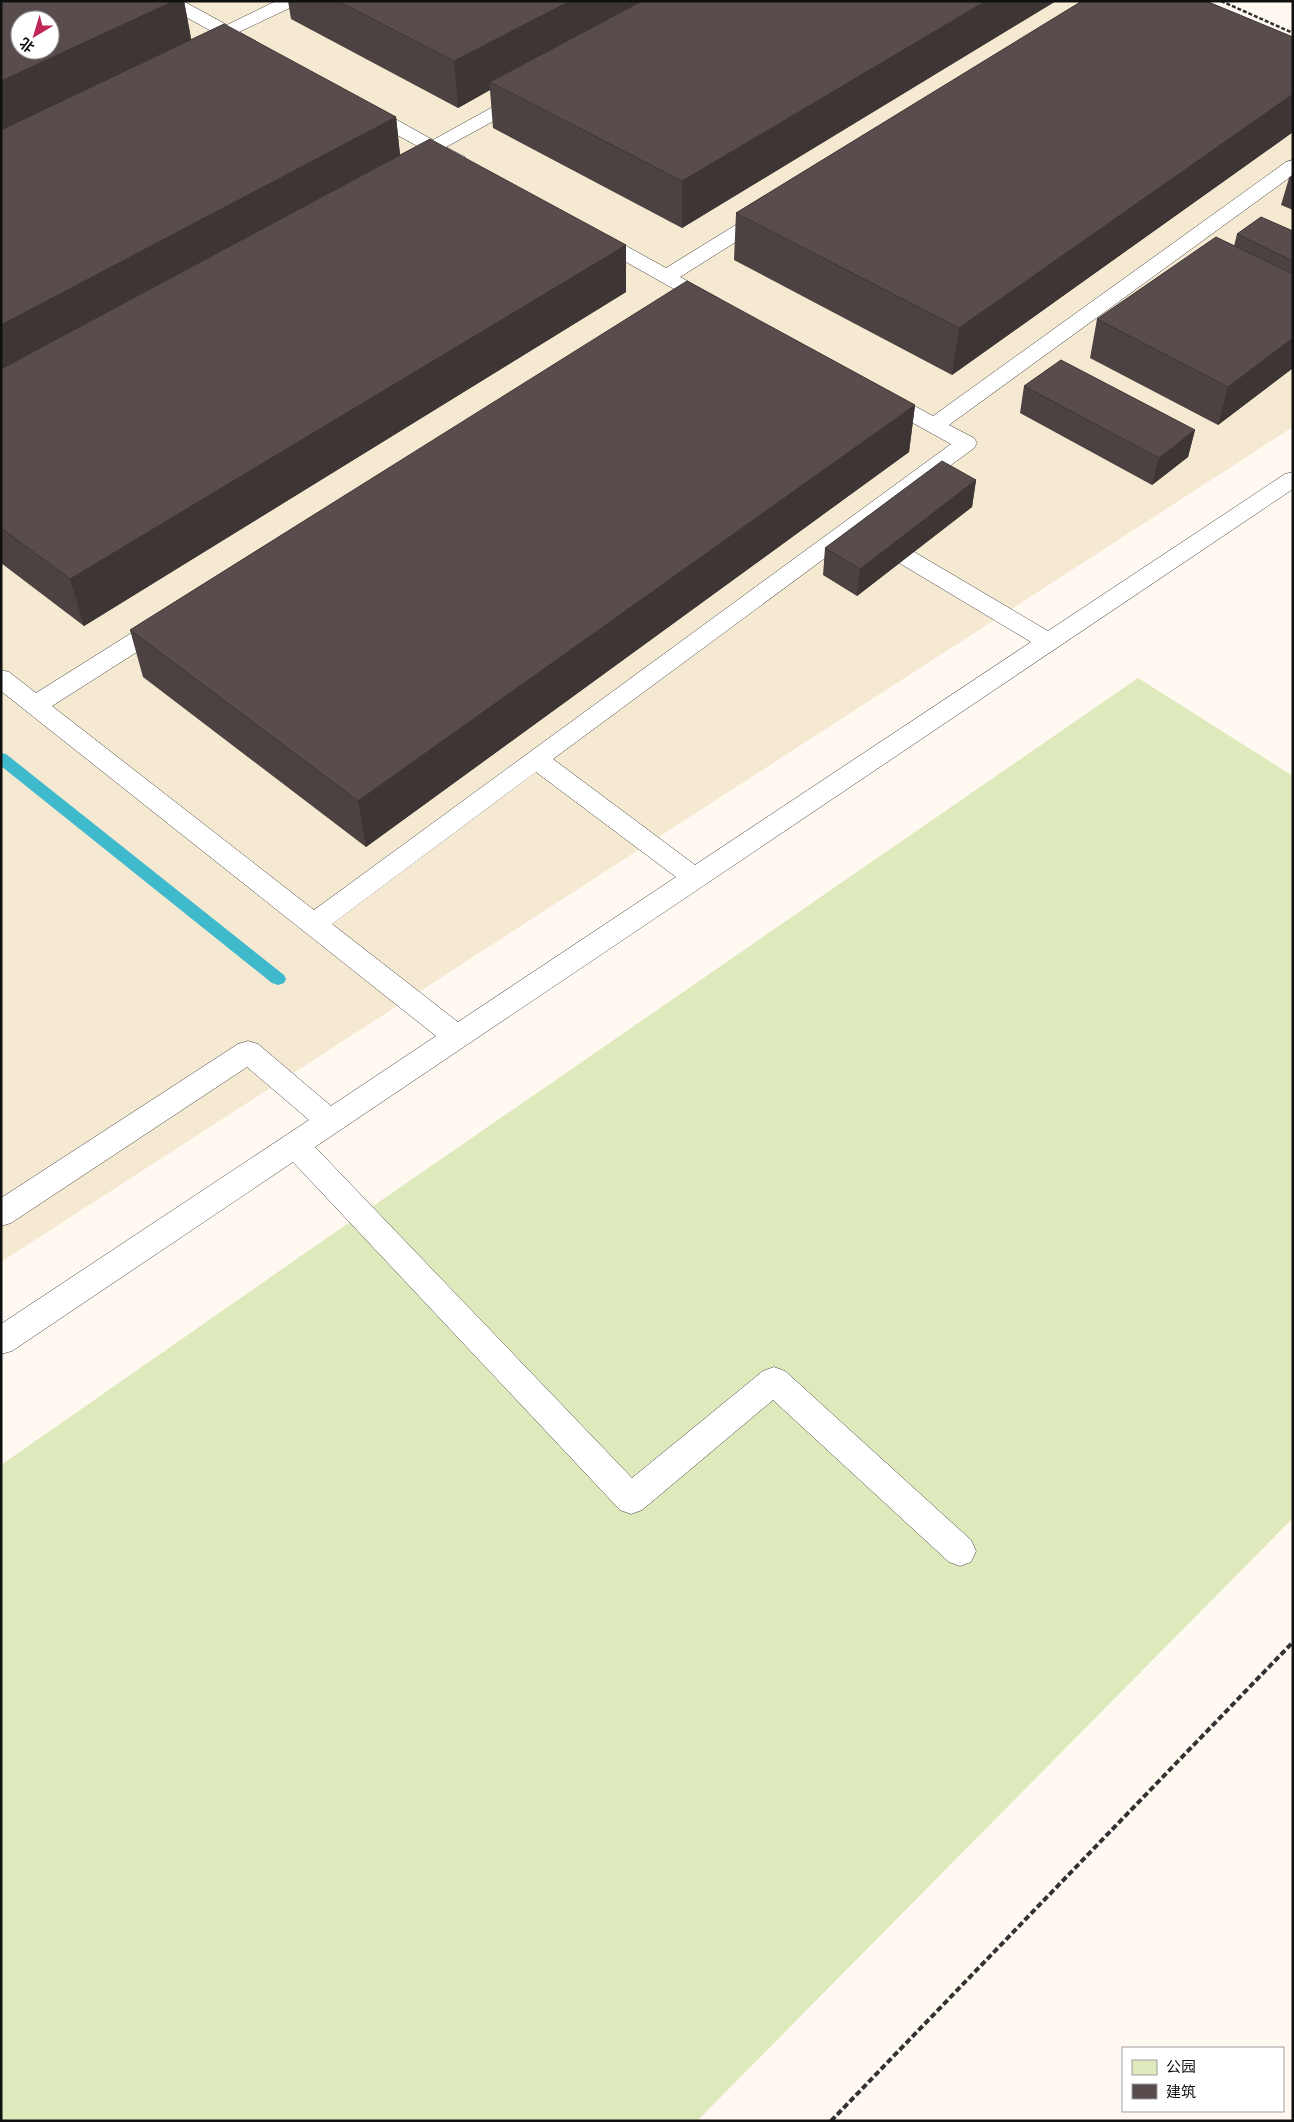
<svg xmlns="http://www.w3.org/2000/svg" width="1294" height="2122" viewBox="0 0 1294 2122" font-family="'Playfair Display','Noto Sans SC',serif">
<rect width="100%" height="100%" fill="#fff9f2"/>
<path fill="#f5e9d2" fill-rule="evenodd" d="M1 1H1189L1293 48V427L1 1262ZM20 20H50V50H20Z"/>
<path fill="#dfeabc" d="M1138 678 1293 776V1518L697 2121H1V1465L308 1251Z"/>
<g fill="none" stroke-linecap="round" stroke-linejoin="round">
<path fill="#3fb9cc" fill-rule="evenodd" d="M1 753 6 754 284 975 286 979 284 983 278 985 272 983 1 766Z"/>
<g stroke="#434343" stroke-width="1">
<path id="service" d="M162 1H183L227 25 276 1H298L296 5 239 32 256 41 259 45 256 49 250 50 244 49 164 5Z
M526 91 532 92 535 96 532 100 446 147 465 157 467 161 465 165 458 167 451 165 358 113 355 109 358 105 364 104 370 105 433 140 520 92Z
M1293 160V175L949 425 974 438 977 443 974 448 553 759 695 865 1031 642 866 543 863 538 866 533 874 531 882 533 1048 631 1285 474 1293 472V489L315 1147 632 1478 763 1371 774 1367 785 1371 971 1540 976 1551 971 1562 960 1566 949 1562 773 1400 642 1510 631 1514 620 1510 293 1162 12 1351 1 1354V1324L309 1120 247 1067 11 1223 1 1226V1198L238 1044 248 1041 258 1044 331 1106 436 1036 1 691V670L9 672 36 693 157 617 165 615 173 617 177 623 173 629 52 706 314 910 951 444 875 402 872 397 875 392 882 391 889 392 933 416 1286 162ZM536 772 676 877 458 1022 332 924Z
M767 208 774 210 777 214 774 218 680 277 720 299 723 303 720 307 713 309 706 307 587 240 584 236 587 232 594 230 601 232 666 268 760 210Z"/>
</g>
<path stroke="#323232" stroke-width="2.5" stroke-dasharray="4 2" stroke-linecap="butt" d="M1221 1 1293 33"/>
<path stroke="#323232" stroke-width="4" stroke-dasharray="6 3" stroke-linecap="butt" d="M831 2121 1293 1642"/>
<use href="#service" fill="#fff" fill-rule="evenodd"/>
</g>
<path fill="#4c4241" d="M1 1H184L191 40 396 117 400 155 626 245V292L84 626 1 563Z
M288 1H1056L682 228 493 128 490 90 458 108 291 19Z
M1293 37V132L952 375 734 260 736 213Z
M1293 175V210L1281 205 1289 178Z
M1293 231V368L1218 425 1090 358 1097 319 1234 246 1237 234Z
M1024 386 1195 430 1188 457 1152 485 1020 413Z
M915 405 909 452 366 847 143 677 130 630Z
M976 480 972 507 857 596 823 575 825 548Z"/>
<path fill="#3e3635" d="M174 1H184L192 43 1 134V81Z
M570 1H657L490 82V90L458 108 454 61Z
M986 1H1056L682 228V181Z
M1293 94V132L952 375 959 328Z
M396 117 401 164 1 380V325Z
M626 245V292L84 626 70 579Z
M1293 338V368L1218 425 1228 387Z
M915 405 909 452 366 847 358 801Z
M1195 430 1188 457 1152 485 1159 458Z
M976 480 972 507 857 596 860 569Z"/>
<path fill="#584d4c" stroke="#3e3635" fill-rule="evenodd" d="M1 1H174L1 81ZM20 20H50V50H20Z
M338 1H570L454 61Z
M642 1H986L682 181 490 82Z
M1082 1H1206L1293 37V94L959 328 736 213Z
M224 24 396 117 1 325V130Z
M430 139 626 245 70 579 1 528V369Z
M1293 175V180L1289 178Z
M1261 217 1293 231V261L1237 234Z
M1216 237 1293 274V338L1228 387 1097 319Z
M687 281 915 405 358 801 130 630Z
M1061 360 1195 430 1159 458 1024 386Z
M942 461 976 480 860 569 825 548Z"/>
<rect width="1294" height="2122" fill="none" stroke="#101010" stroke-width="5"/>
<rect x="1122" y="2047" width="162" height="65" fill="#ffffff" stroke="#9f9f9f"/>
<rect x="1132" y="2060" width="25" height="15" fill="#dfeabc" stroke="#9f9f9f"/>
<text x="1166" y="2072" font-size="15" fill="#101010">公园</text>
<rect x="1132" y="2084" width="25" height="15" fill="#584d4c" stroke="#9f9f9f"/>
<text x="1166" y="2097" font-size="15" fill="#101010">建筑</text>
<g transform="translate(35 35) rotate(218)"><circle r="24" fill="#ffffff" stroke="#9f9f9f"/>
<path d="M0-4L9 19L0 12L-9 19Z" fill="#bf2856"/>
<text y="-8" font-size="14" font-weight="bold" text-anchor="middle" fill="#101010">北</text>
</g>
</svg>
